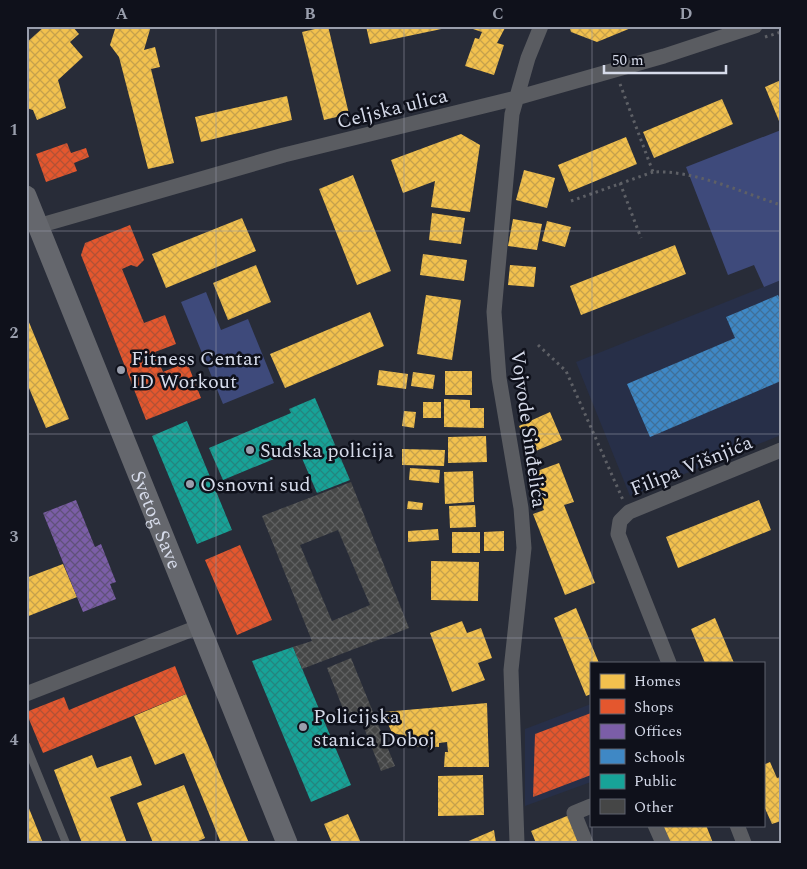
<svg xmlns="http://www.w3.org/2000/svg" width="807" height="869" viewBox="0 0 807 869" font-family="Spectral,serif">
<defs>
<pattern id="homes-cross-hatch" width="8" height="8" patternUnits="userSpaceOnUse" patternTransform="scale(1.25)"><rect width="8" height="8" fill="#f2c14e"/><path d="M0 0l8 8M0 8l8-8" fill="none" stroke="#c6a14c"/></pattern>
<pattern id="shops-cross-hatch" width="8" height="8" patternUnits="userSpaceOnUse" patternTransform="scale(1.25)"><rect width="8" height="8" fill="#e4572e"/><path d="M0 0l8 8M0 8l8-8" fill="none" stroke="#b35135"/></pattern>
<pattern id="offices-cross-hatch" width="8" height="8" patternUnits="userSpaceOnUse" patternTransform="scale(1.25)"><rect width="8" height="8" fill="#7b5ea7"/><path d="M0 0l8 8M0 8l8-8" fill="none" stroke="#60517b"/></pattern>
<pattern id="schools-cross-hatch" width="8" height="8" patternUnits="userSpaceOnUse" patternTransform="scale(1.25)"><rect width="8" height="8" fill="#3f88c5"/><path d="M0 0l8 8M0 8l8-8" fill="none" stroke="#3f7099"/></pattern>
<pattern id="public-cross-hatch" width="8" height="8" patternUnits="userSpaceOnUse" patternTransform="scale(1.25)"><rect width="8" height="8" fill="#17a398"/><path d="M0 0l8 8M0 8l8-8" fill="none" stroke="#23867f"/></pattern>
<pattern id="building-cross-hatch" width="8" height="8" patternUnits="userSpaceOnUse" patternTransform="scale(1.25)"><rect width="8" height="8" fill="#454646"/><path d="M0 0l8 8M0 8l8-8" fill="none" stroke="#5f6061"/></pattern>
</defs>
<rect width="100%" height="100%" fill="#282c38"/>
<path fill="#272f48" d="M781 280V435L630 496 576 362Z
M591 704V782L525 806V729Z"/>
<path fill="#3e4a7b" d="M781 130V280L764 287 754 265 728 275 686 167Z
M206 292 221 330 248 319 274 383 223 404 181 302Z"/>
<path fill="url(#homes-cross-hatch)" d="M45 26H72L79 34 70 42 83 57 58 80 66 108 37 120 33 110 26 108V43Z
M116 26H151L144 50 155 47 160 67 151 69 174 163 148 169 119 57 110 45Z
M328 26 349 114 324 120 302 32Z
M366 26H451V27L370 44Z
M473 26H506L497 43 504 45 494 75 465 66 475 38 479 39 482 32 473 29Z
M569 26H630L631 28 597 42 571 32Z
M781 80V120L779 121 765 87Z
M287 96 292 120 201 142 195 117Z
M722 99 733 124 654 158 643 132Z
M461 134 480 145 470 212 431 207 435 181 403 193 391 160Z
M626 137 637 164 569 192 558 165Z
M524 170 555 178 547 208 516 200Z
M353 175 391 271 357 285 319 189Z
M432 213 465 218 461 244 429 240Z
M242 218 256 251 166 288 152 254Z
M513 219 542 224 537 250 508 246Z
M547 221 571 227 565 247 542 241Z
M675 245 686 274 581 315 570 286Z
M423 254 467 260 464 281 420 275Z
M256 265 271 302 228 320 213 283Z
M510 265 536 267 534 287 508 285Z
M426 295 461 300 452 360 417 354Z
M370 312 384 346 285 388 270 354Z
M26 315 69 419 46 428 26 381Z
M379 370 408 374 406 389 377 385Z
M445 371H472V395H445Z
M413 372 435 375 433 389 411 386Z
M444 399 470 400V408H484V428L444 427Z
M423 402H441V418H423Z
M404 411 416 412 414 428 402 426Z
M550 412 562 440 531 453 519 426Z
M486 436 487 462 448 463V437Z
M402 449 445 450 444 466 402 465Z
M559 463 574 502 564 505 595 583 565 595 533 514 544 510 529 474Z
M410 468 440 470 439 483 409 480Z
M473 471 474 502 445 504 444 472Z
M759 500 771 530 678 568 666 537Z
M408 501 423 503 422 510 407 509Z
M475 505 476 527 450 528 449 506Z
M438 529 439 540 408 542V531Z
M504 531V551H484V532Z
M452 532H480V553H452Z
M431 561 479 562 478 601 431 600Z
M63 564 77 597 26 617V578Z
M576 608 599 663H591V694L586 696 554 618Z
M715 618 734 663H705L691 629Z
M462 621 467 633 481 628 492 658 478 663 485 680 452 692 430 633Z
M186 694 207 743 249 843H221L184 753 155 765 134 716Z
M487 703 489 767H444L445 752H448L447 742 439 743V747L407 746 402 735 392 733 383 712Z
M92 755 97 768 131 756 142 785 110 797 127 843H82L54 770Z
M770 762 777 778 781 777V821L772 824 763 804V765Z
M483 775 484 815 438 816V776Z
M184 785 205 838 194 843H153L137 803Z
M26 801 43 843H26Z
M574 813 586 843H536L531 831Z
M348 814 361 843H332L324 824Z
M655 825H706L713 843H663Z
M494 830 496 843H464Z"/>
<path fill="url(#shops-cross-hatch)" d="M67 143 71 153 86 148 89 157 74 163 77 171 46 182 36 154Z
M130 225 144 260 137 267 131 265 122 269 144 323 165 315 176 344 155 352 163 372 187 362 201 398 146 420 81 255 85 243Z
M240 545 272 620 237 635 205 560Z
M175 666 186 694 43 753 26 712 64 697 69 710Z
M591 713V775L533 797 535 734Z"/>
<path fill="url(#offices-cross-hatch)" d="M76 500 95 547 101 544 116 582 110 584 116 599 83 612 43 513Z"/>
<path fill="url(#schools-cross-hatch)" d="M778 295 781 302V381L650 437 627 384 735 338 726 317Z"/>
<path fill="url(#public-cross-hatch)" d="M315 398 350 480 317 493 298 449 223 480 209 448 291 413 289 409Z
M187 421 232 530 197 544 152 436Z
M293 647 351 785 311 802 252 661Z"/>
<path fill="url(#building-cross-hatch)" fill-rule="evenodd" d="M351 482 409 628 302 669 293 647 312 641 262 516ZM338 530 370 605 332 621 300 545Z
M351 658 395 766 381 771 361 720 349 724 327 668Z"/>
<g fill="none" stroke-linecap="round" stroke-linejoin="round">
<path stroke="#5e6066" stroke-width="3" stroke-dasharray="2.5 4" stroke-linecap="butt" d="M765 37 781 32
M620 84 653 172C695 170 740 192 781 205
M620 183 641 238
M571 201 653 172
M538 345 566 371 623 500"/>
<path stroke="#5a5c61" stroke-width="8" d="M26 745 66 843"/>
<path stroke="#5a5c61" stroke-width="15" d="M38 226 284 155 516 98 664 56 755 26
M669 663 618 534 620 521 629 512 781 450
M26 694 198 627
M655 825 663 843
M737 825 744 843
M517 843 511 670 524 548 521 508 499 378 494 312 512 114 528 58 541 26
M586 843 574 813 591 806"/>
<path stroke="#65676d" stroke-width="21" id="s1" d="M26 196 287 843"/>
</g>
<path fill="none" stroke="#999eac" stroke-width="1" stroke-opacity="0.55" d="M216 26V843M404 26V843M592 26V663M26 231H781M26 434H781M26 638H781M592 825V843"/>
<g fill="#999eac" stroke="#0f111b" stroke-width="2">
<circle cx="121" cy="370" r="5"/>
<circle cx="250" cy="450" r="5"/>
<circle cx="190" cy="484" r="5"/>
<circle cx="303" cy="727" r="5"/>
</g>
<g text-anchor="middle" stroke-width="5" stroke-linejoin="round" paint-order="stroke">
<g font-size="20" fill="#d6dbea" stroke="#0f111b">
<text transform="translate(392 108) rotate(-14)" y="7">Celjska ulica</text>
<text transform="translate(529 429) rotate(82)" y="7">Vojvode Sinđelića</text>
<text transform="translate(691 465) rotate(-22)" y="7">Filipa Višnjića</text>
<text dy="7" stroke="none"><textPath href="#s1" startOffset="349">Svetog Save</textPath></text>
</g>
<g font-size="20" fill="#d6dbea" stroke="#0f111b" text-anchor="start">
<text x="131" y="365">Fitness Centar<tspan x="131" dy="23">ID Workout</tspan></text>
<text x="260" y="457">Sudska policija</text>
<text x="200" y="491">Osnovni sud</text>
<text x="313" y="723">Policijska<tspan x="313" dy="23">stanica Doboj</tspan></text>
</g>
</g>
<rect width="807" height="869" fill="none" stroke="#0f111b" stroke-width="55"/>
<rect x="590" y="662" width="175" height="165" fill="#0f111b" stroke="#5f626e"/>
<rect x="600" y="674" width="25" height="15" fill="#f2c14e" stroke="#5f626e"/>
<text x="634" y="686" font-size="15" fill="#d6dbea">Homes</text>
<rect x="600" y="699" width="25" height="15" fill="#e4572e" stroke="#5f626e"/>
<text x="634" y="712" font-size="15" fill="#d6dbea">Shops</text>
<rect x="600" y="724" width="25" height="15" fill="#7b5ea7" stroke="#5f626e"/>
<text x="634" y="736" font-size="15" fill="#d6dbea">Offices</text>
<rect x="600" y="749" width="25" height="15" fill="#3f88c5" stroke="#5f626e"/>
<text x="634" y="762" font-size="15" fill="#d6dbea">Schools</text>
<rect x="600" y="774" width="25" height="15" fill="#17a398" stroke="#5f626e"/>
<text x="634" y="786" font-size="15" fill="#d6dbea">Public</text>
<rect x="600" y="799" width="25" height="15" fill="#454646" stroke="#5f626e"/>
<text x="634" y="812" font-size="15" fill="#d6dbea">Other</text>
<path d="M604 65v8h122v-8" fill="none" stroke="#d6dbea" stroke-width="2.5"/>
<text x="612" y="65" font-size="15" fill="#d6dbea" stroke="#0f111b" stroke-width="4" paint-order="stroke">50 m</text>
<rect x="28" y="28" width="752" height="814" fill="none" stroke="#999eac" stroke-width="2"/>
<g font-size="16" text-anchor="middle" font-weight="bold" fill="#999eac">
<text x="122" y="19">A</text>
<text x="310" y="19">B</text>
<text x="498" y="19">C</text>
<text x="686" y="19">D</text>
<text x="14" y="135">1</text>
<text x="14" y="338">2</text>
<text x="14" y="542">3</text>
<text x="14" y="745">4</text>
</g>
</svg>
